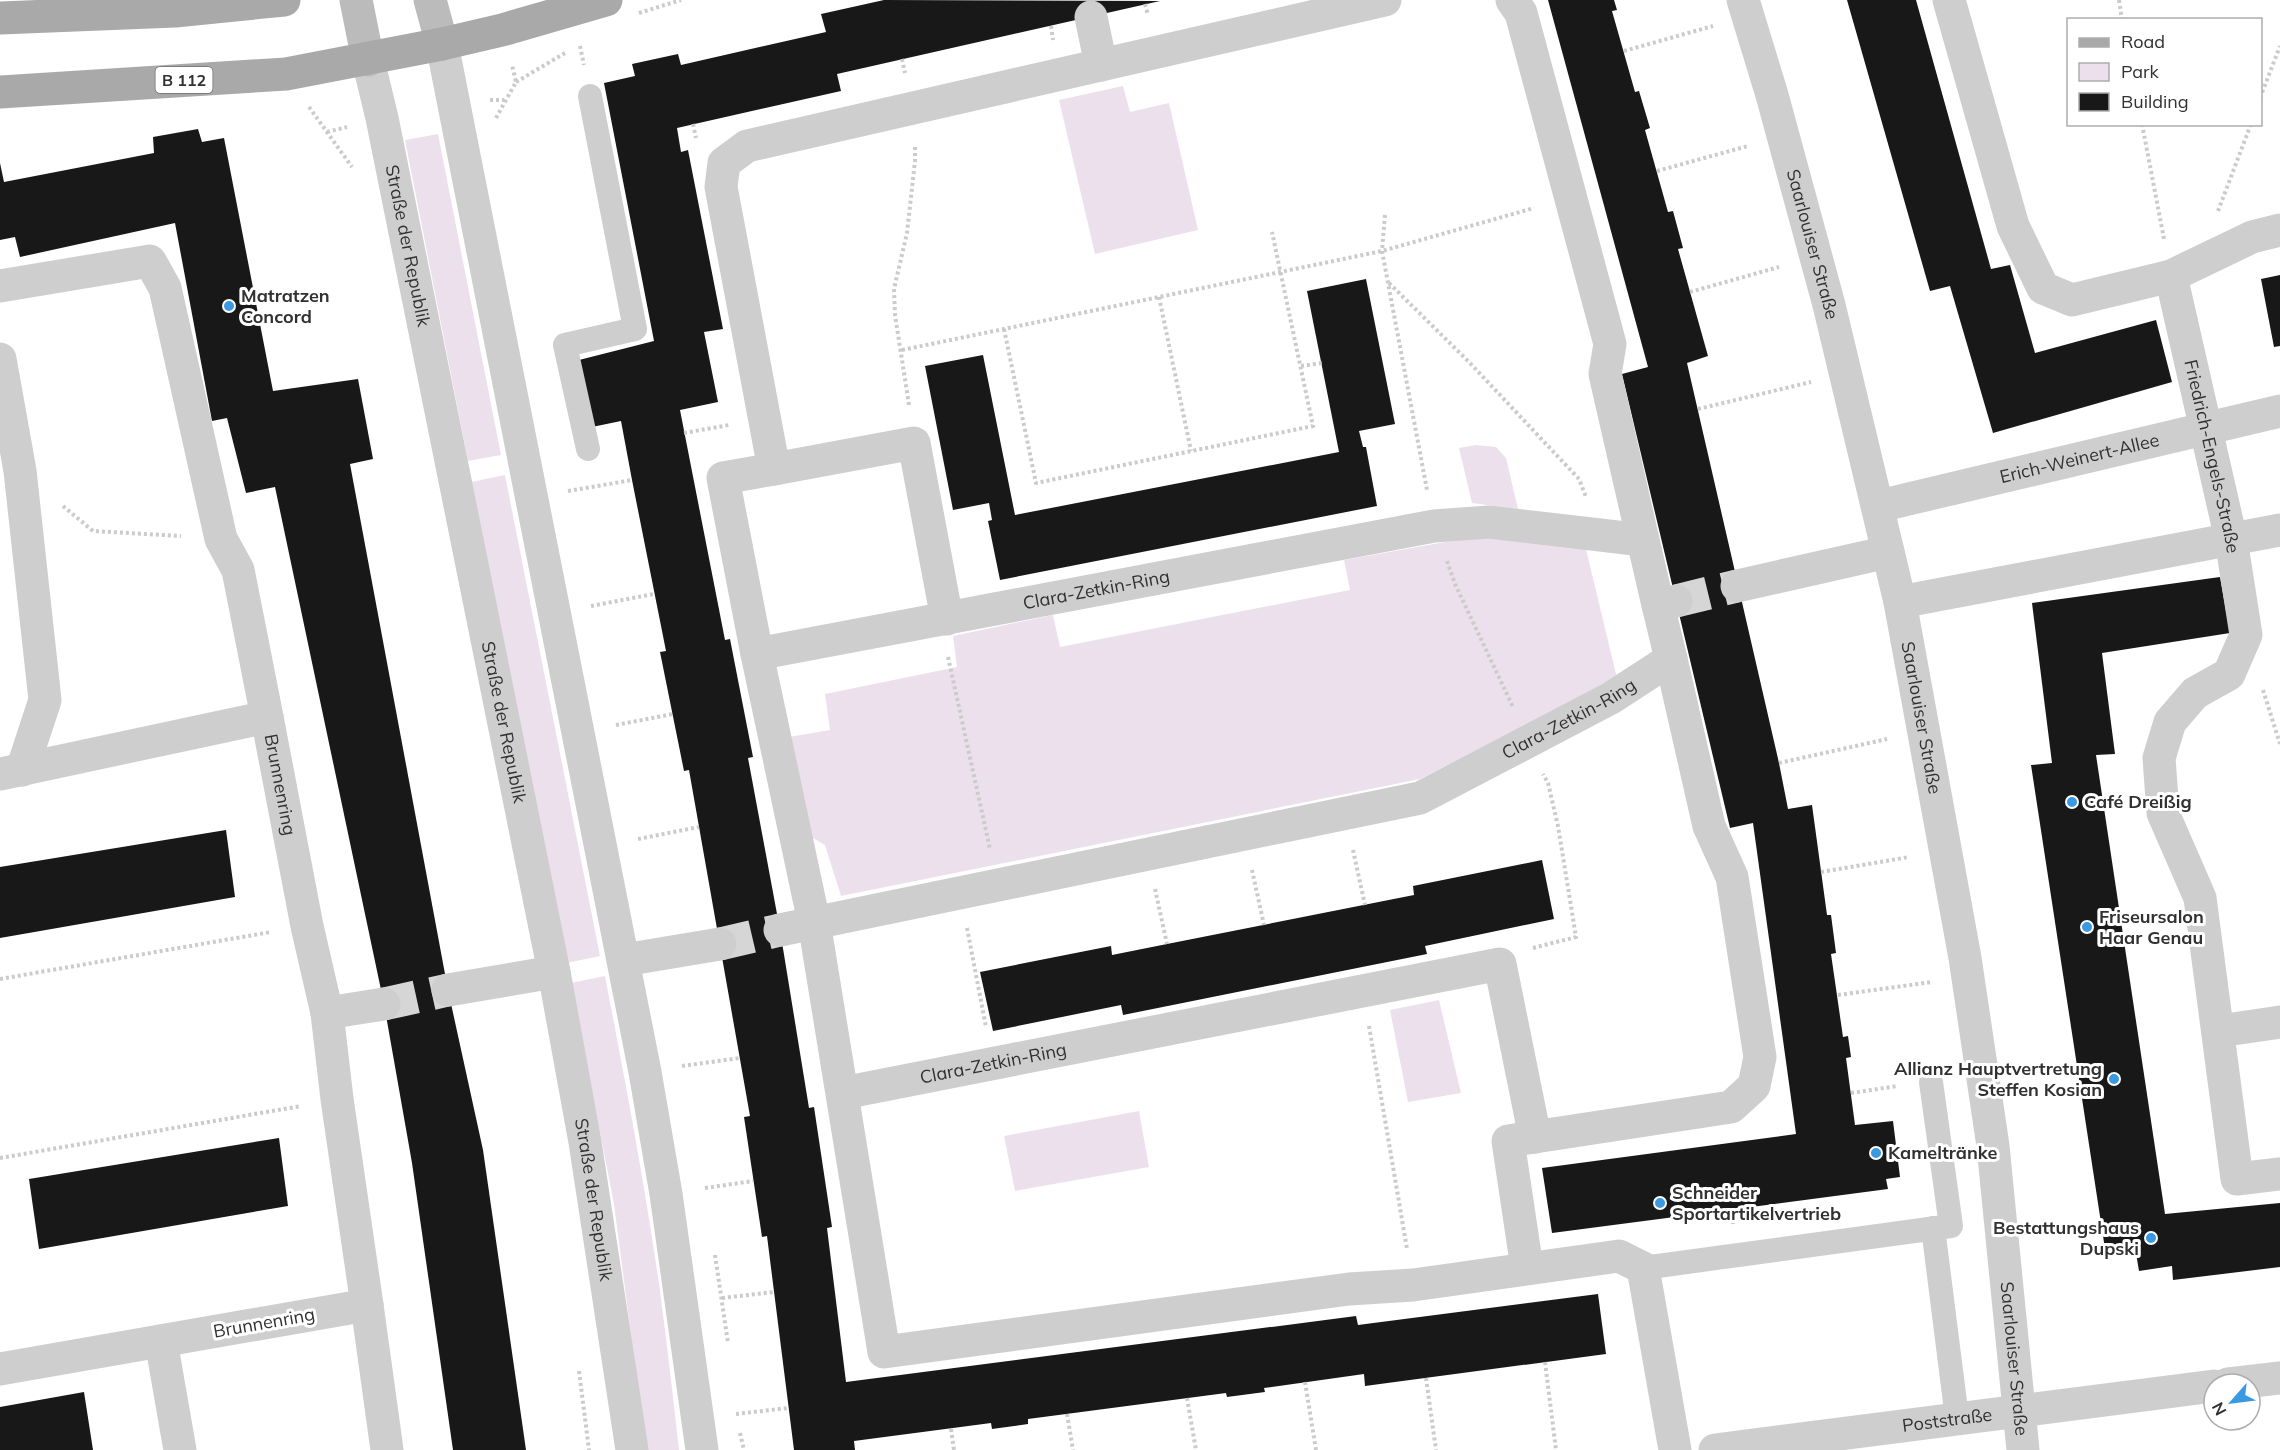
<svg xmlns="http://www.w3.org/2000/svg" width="2280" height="1450" viewBox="0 0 2280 1450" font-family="Mulish,sans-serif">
<rect width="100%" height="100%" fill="#fff"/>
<path fill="#ede0ed" d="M1123 86 1130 112 1169 103 1198 230 1095 254 1059 100Z
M438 134 501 455 468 461 405 140Z
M1476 445 1496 447 1506 458 1518 509 1472 503 1459 448Z
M505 475 600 956 567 963 471 482Z
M1479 536 1585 545 1617 678 1420 779 841 896 825 845 806 834 789 737 830 730 825 694 957 667 953 636 1053 615 1060 647 1350 590 1344 560Z
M605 976C625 1080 645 1185 660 1291 667 1344 673 1397 679 1450H646L614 1204 571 983Z
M1439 1000 1461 1093 1408 1102 1390 1010Z
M1139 1111 1149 1167 1015 1191 1004 1136Z"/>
<path fill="#181818" d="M884 0 1160 1 837 74 841 91 677 128 681 152 688 150 723 329 704 332 718 402 680 410 725 640 730 639 753 757 748 758 780 930 809 1108 814 1107 832 1227 827 1228 846 1382 1356 1316 1358 1325 1598 1294 1606 1354 1365 1386 1364 1374 1264 1388 1265 1392 1227 1397 1226 1393 1028 1419V1424L992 1429 991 1423 854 1441 855 1450H794L767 1236 762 1237 744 1117 750 1116 689 770 684 771 660 652 666 651 632 480 621 421 592 427 579 360 654 341 604 83 635 76 632 64 678 54 681 65 826 32 821 14Z
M1548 0H1614L1617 10 1612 11 1635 92 1639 91 1650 128 1645 130 1668 212 1673 211 1683 248 1678 249 1708 356 1687 363 1779 763 1788 809 1812 805 1827 915H1831L1836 953 1831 954 1843 1037 1848 1036 1851 1057 1846 1058 1855 1125 1893 1121 1900 1177 1886 1179 1888 1189 1552 1233 1542 1168 1796 1134 1753 823 1730 828 1622 374 1648 367Z
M1847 0H1916L1991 269 2010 265 2035 353 2156 320 2172 382 1993 433 1950 286 1930 291Z
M198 129 202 142 224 138 273 391 358 379 373 459 350 464 448 990 483 1150 526 1450H453L412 1163 384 1004 275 487 246 493 227 418 212 421 175 223 20 257 15 237 0 240V163L4 182 154 153 153 137Z
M2280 275V346L2274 347 2261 279Z
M1366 279 1395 424 1359 431 1363 447H1366L1377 506 1000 580 988 521 992 520 989 503 953 510 925 366 983 355 1015 515 1339 452 1307 291Z
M2220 577 2230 633 2102 653 2115 754 2096 755 2165 1214 2280 1203V1267L2173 1280 2172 1266 2139 1271 2135 1247 2105 1249 2031 765 2052 763 2032 603Z
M226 830 235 897 0 938V867Z
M1542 860 1554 919 1425 946 1427 954 1123 1015 1121 1005 993 1031 980 972 1111 946 1112 955 1167 944 1414 895 1413 886Z
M279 1138 288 1206 39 1249 29 1179Z
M84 1392 93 1450H0V1407Z"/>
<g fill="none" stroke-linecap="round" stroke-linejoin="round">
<path stroke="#d6d6d6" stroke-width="33" stroke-dasharray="33 16" stroke-linecap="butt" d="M1676 601 1737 586
M720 944 780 930
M384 1004 448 990"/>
<path stroke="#cbcbcb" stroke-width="4" stroke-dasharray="3 3" stroke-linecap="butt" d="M2119 0 2122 20
M1145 4 1148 15
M639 13 681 0
M1051 26 1053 40
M580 46 584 65
M1624 51 1713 26
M902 59 905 73
M516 82 565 53
M2260 98 2280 46
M490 100H504
M309 107 352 167
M496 118 516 82 512 65
M693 124 696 138
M2142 124 2164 239
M327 132 347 127
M1657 171 1748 146
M2218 211 2251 124
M1385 215 1382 251 1427 490
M1389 283 1469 362 1579 479 1586 497
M1690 292 1779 267
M1159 297 1191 451
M1004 329 1036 483 1313 426 1272 232
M902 350 1382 251 1534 208
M1301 366 1322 363
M909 405 895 315 894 289 907 233 915 161V146
M1698 409 1811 382
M684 433 729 425
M568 491 632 480
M63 506 93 531 181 536
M1447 561 1455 584 1513 707
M591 606 654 594
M948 657 990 849
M2263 690 2280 744
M616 725 673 714
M1779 763 1887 739
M638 839 699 827
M1353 850 1365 905
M1252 870 1264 925
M1821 872 1909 857
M1155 889 1167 944
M967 928 986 1027
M1533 948 1576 937 1558 826 1548 783 1543 774
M0 979 271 932
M1838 995 1932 982
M1369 1026 1407 1249
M682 1066 740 1058
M1851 1093 1898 1086
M0 1158 301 1106
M705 1188 753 1181
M1731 1210 1733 1224
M715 1255 728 1343
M722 1298 774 1292
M1545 1362 1556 1450
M579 1371 589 1450
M1426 1378 1436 1450
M1305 1382 1316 1450
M1187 1398 1196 1450
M736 1414 788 1408
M1067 1414 1073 1450
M951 1429 954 1450
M740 1433 744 1450"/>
<path stroke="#cecece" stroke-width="24" d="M588 449 565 345 635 329 590 96
M1933 1228 1957 1418
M1643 1268 1951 1226 1931 1082"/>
<g stroke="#cecece" stroke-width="33">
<path d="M1512 0 1521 13 1610 344 1605 374 1643 540"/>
<path id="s1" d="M1743 0 1772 95 1829 305 1900 602 1965 958 1993 1146 2023 1450"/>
<path id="s2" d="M1949 0 2013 226 2043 288 2072 300 2171 276 2231 539 2246 635 2229 674 2195 693 2170 722 2159 758 2163 813 2200 898 2237 1179 2280 1174"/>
<path d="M1091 17 1101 65"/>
<path d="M2171 276 2252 237 2280 230"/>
<path d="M0 286 150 261 165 288 221 539 238 570 267 717"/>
<path d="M0 359 20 471 45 700 22 770"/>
<path d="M774 469 914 443 947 619"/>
<path id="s3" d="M1879 506 2280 411"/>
<path d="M1737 586 1888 552"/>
<path d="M1900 602 2280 530"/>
<path d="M757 654 723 478 774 469 721 187 724 163 747 146 1385 0"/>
<path id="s4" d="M0 774 267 717 307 926 327 1013 337 1099 367 1305 0 1369"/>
<path id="s5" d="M780 930 1420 798 1611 698 1671 659 1658 605"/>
<path d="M624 960 720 944"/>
<path d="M448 990 554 972"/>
<path d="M327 1013 384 1004"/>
<path d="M2219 1031 2280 1022"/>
<path id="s6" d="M843 1093 1500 964 1535 1137"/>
<path d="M1527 1268 1508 1141 1731 1107 1754 1086 1760 1057 1732 877 1709 826 1671 659"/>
<path d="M367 1305 387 1450"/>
<path d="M161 1341 180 1450"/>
<path d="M2228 1384 2280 1378"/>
<path id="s7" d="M1675 1450 1643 1268 1619 1256 1413 1285 1349 1289 884 1352 814 922 757 654 1434 526 1489 522 1643 540 1658 605 1676 601"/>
<path id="s8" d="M1715 1450 2214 1386"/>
</g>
<g stroke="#cecece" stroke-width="33">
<path d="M442 44 645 1072 666 1194 702 1450"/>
<path id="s9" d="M368 60 382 118 554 972 585 1142 632 1450"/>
</g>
<path stroke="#bbb" stroke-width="33" d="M356 0 368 60
M430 0 442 44"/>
<path stroke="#a9a9a9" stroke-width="33" d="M0 18 175 11 284 0
M0 92 286 74 442 44 502 30 606 0"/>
</g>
<g fill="#3a99e1" stroke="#fff" stroke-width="2">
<circle cx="229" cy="306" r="6"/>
<circle cx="2072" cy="802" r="6"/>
<circle cx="2087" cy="927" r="6"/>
<circle cx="2114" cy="1079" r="6"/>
<circle cx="1876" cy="1153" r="6"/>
<circle cx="1660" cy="1203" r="6"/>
<circle cx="2151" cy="1238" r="6"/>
</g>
<g text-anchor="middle" stroke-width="6" stroke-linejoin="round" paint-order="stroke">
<rect fill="#fff" stroke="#6f6f6f" stroke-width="1.5" x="155.5" y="67" width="57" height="26" rx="4.5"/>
<g font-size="16" font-weight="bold" fill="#313131">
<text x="184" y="86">B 112</text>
</g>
<g font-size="18" fill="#313131" stroke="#fff">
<text dy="6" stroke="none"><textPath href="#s1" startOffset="254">Saarlouiser Straße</textPath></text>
<text dy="6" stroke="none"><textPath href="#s9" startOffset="190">Straße der Republik</textPath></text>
<text dy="6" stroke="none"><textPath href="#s2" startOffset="622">Friedrich-Engels-Straße</textPath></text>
<text dy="6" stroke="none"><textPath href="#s3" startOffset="206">Erich-Weinert-Allee</textPath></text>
<text dy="6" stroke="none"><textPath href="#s7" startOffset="2008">Clara-Zetkin-Ring</textPath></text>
<text dy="6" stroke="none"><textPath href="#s1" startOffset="740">Saarlouiser Straße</textPath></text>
<text dy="6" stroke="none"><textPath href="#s5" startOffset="822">Clara-Zetkin-Ring</textPath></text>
<text dy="6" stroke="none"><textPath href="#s9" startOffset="676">Straße der Republik</textPath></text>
<text dy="6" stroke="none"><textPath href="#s4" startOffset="342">Brunnenring</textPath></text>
<text dy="6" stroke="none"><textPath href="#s6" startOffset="153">Clara-Zetkin-Ring</textPath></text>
<text dy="6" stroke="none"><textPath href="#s9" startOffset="1162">Straße der Republik</textPath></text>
<text transform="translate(264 1323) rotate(-10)" y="6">Brunnenring</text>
<text dy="6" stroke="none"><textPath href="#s1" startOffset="1388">Saarlouiser Straße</textPath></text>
<text dy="6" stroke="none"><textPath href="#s8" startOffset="234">Poststraße</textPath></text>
</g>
<g font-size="18" font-weight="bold" fill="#313131" stroke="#fff" text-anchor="start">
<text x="241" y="302">Matratzen<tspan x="241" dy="21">Concord</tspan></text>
<text x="2084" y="808">Café Dreißig</text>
<text x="2099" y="923">Friseursalon<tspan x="2099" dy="21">Haar Genau</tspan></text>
<text x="2102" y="1075" text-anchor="end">Allianz Hauptvertretung<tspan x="2102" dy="21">Steffen Kosian</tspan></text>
<text x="1888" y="1159">Kameltränke</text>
<text x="1672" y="1199">Schneider<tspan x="1672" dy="21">Sportartikelvertrieb</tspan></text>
<text x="2139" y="1234" text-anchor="end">Bestattungshaus<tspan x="2139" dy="21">Dupski</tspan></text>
</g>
</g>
<rect x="2067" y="18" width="195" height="108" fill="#ffffff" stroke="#adadad" stroke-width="1.5"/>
<rect x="2079" y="38" width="30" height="9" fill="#a9a9a9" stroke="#adadad" stroke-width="1.5"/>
<text x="2121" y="48" font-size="18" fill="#313131">Road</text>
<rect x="2079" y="63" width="30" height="18" fill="#ede0ed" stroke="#adadad" stroke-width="1.5"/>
<text x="2121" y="78" font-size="18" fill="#313131">Park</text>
<rect x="2079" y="93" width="30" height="18" fill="#181818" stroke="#adadad" stroke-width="1.5"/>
<text x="2121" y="108" font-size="18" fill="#313131">Building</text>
<g transform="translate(2232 1402) rotate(242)"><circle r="28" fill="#ffffff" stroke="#adadad" stroke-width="1.5"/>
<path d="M0-4.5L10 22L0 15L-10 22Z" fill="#3a99e1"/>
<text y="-9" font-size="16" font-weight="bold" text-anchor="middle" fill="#313131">N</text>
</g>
</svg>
